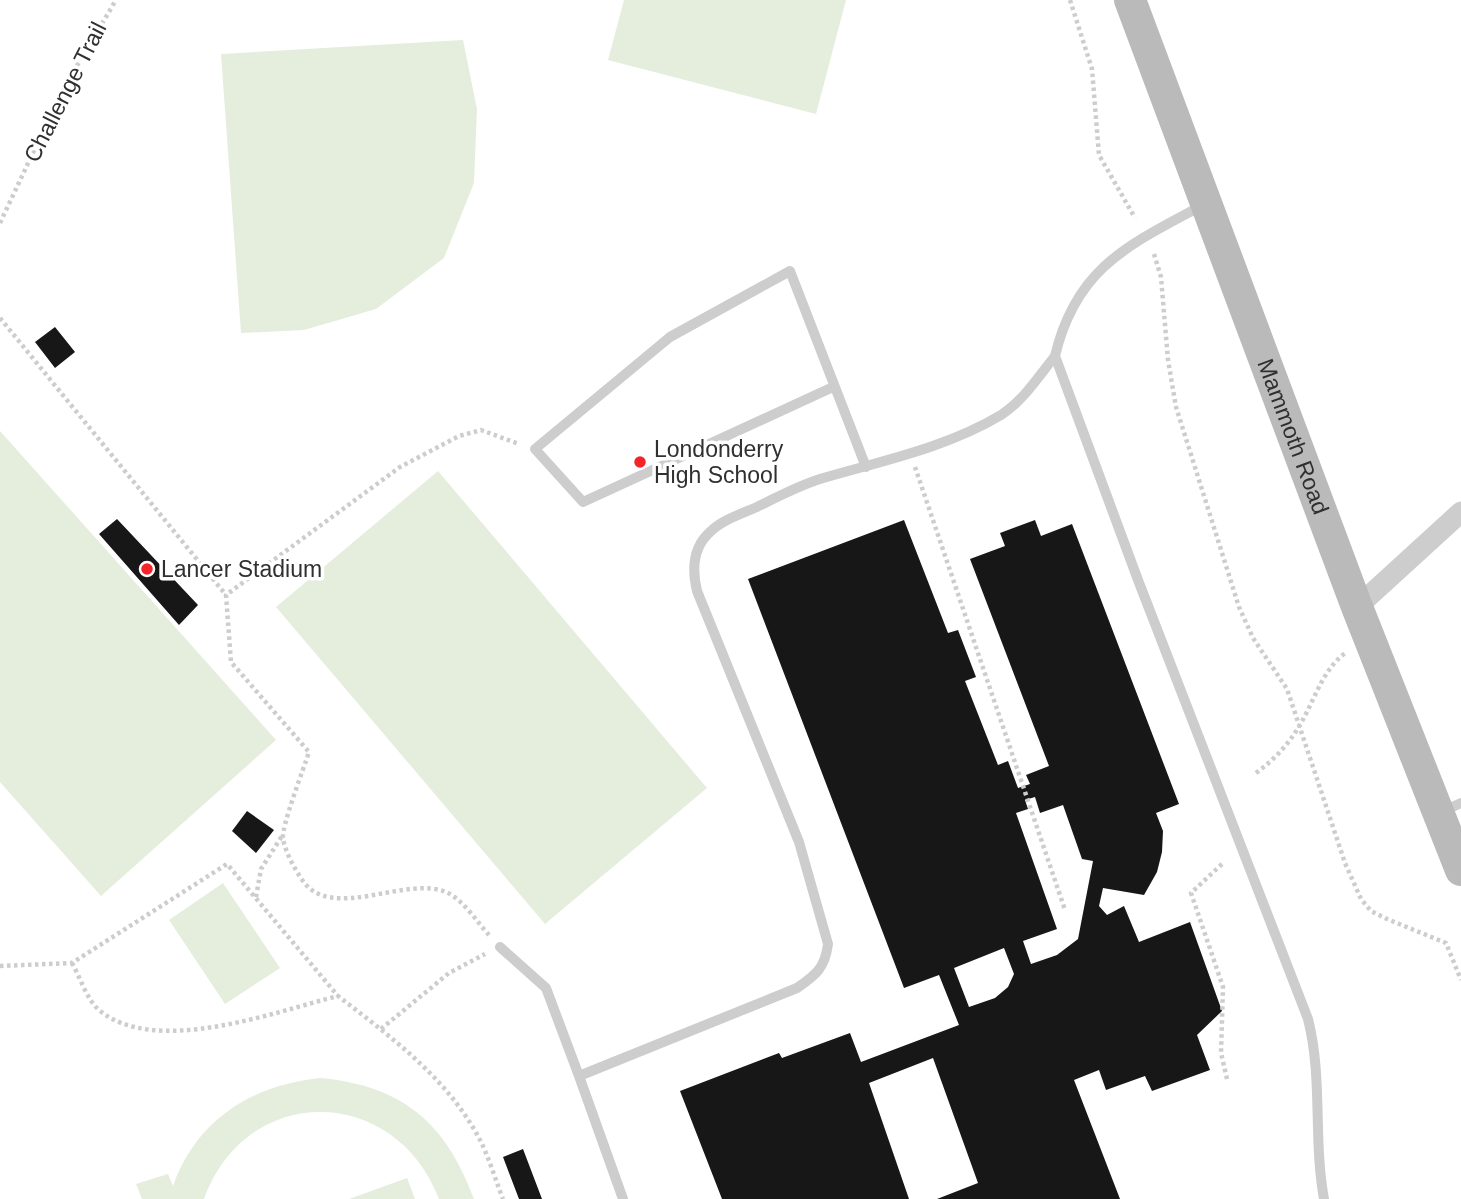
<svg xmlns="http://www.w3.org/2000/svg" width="1461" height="1199" viewBox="0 0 1461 1199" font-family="Helvetica,sans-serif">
<rect width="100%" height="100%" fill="#fff"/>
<path fill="#e5eedd" d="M624 0H846L816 114 608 60Z
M463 40 477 109 474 183 444 258 376 309 304 330 241 333 221 54Z
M0 431 276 740 101 896 0 782Z
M438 471 707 788 545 924 276 607Z
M223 883 280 968 225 1004 169 920Z
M321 1078C403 1086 446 1123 474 1199H439C395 1084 246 1082 204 1199H142L136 1184 168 1174 173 1186C197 1119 252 1085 321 1078Z
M407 1178 415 1199H349Z"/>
<path fill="#171717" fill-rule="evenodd" d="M55 327 75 352 55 368 35 342Z
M117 519 198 605 179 625 99 534Z
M904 520 948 633 958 630 976 677 965 681 998 765 1008 761 1018 788 1030 784 1026 775 1049 766 970 559 1005 546 1000 533 1035 520 1041 536 1072 524 1179 804 1156 813 1163 831 1162 852 1157 872 1144 895 1103 888 1099 906 1107 915 1124 906 1139 942 1190 922 1222 1011 1197 1035 1210 1070 1152 1091 1145 1076 1106 1090 1099 1070 1074 1080 1120 1199H937L978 1183 933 1058 869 1083 909 1199H722L680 1091 779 1053 782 1058 850 1033 861 1062 959 1025 939 975 904 988 748 579ZM1035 797 1040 813 1063 805 1082 859 1093 861 1078 939 1057 955 1031 964 1023 941 1057 929 1016 813 1028 809 1025 800ZM1004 948 1014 974 1008 987 995 998 969 1007 954 968Z
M247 811 274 830 256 853 232 831Z
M523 1149 542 1199H519L503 1157Z"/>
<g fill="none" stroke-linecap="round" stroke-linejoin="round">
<path stroke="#cdcdcd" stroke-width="4.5" stroke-dasharray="3.5 3.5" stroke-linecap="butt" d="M1070 0 1092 69 1099 155 1135 218
M0 223 62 91 116 0
M1154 254 1161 277 1168 360 1176 407 1239 607 1253 638 1287 689 1345 863 1361 899 1371 911 1387 919 1446 943 1461 980
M0 318 226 595
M915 467 1065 910
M1256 773C1275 759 1289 744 1301 723 1315 699 1322 671 1345 653
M1222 864 1191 893 1223 987 1221 1053 1227 1079
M256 897 261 869 282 836
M489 935C478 923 463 900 448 893 408 873 329 925 301 878 293 866 286 853 283 839 281 827 304 768 309 752L231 662 226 595 400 467 459 436 481 430 519 444
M72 963C80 977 87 1000 99 1010 155 1057 274 1012 338 996 391 1037 447 1078 479 1138 489 1157 495 1179 503 1199
M0 966 72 963 227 864 338 996
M381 1029 449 973 485 954"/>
<path stroke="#cdcdcd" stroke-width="10" d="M1203 205C1129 245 1076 267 1055 356L1138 580 1308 1019C1323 1078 1313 1139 1324 1199
M833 387 583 502 535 449 670 337 790 271 866 467
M1441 812 1461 803
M500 947 546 988 579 1076
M623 1199 579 1076 797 988C816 975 825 968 828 944L799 842 697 591C692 570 692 548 710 532 722 520 741 514 757 507 777 497 798 486 820 479 881 461 946 448 1001 415 1023 401 1039 376 1055 356"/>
<path stroke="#cdcdcd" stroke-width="21" d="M1357 607 1461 512"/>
<path stroke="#bababa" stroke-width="32" id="s1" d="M1130 0 1357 607 1461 870"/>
</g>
<g fill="#f52428" stroke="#fff" stroke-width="2.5">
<circle cx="640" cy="462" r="7"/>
<circle cx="147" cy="569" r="7"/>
</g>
<g text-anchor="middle" stroke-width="7" stroke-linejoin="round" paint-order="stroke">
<g font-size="23" fill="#303030" stroke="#fff">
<text transform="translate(65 92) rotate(-63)" y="8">Challenge Trail</text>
<text dy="8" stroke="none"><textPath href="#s1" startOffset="466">Mammoth Road</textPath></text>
</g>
<g font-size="23" fill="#303030" stroke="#fff" text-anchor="start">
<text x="654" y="457">Londonderry<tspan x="654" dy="26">High School</tspan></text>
<text x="161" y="577">Lancer Stadium</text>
</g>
</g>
</svg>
